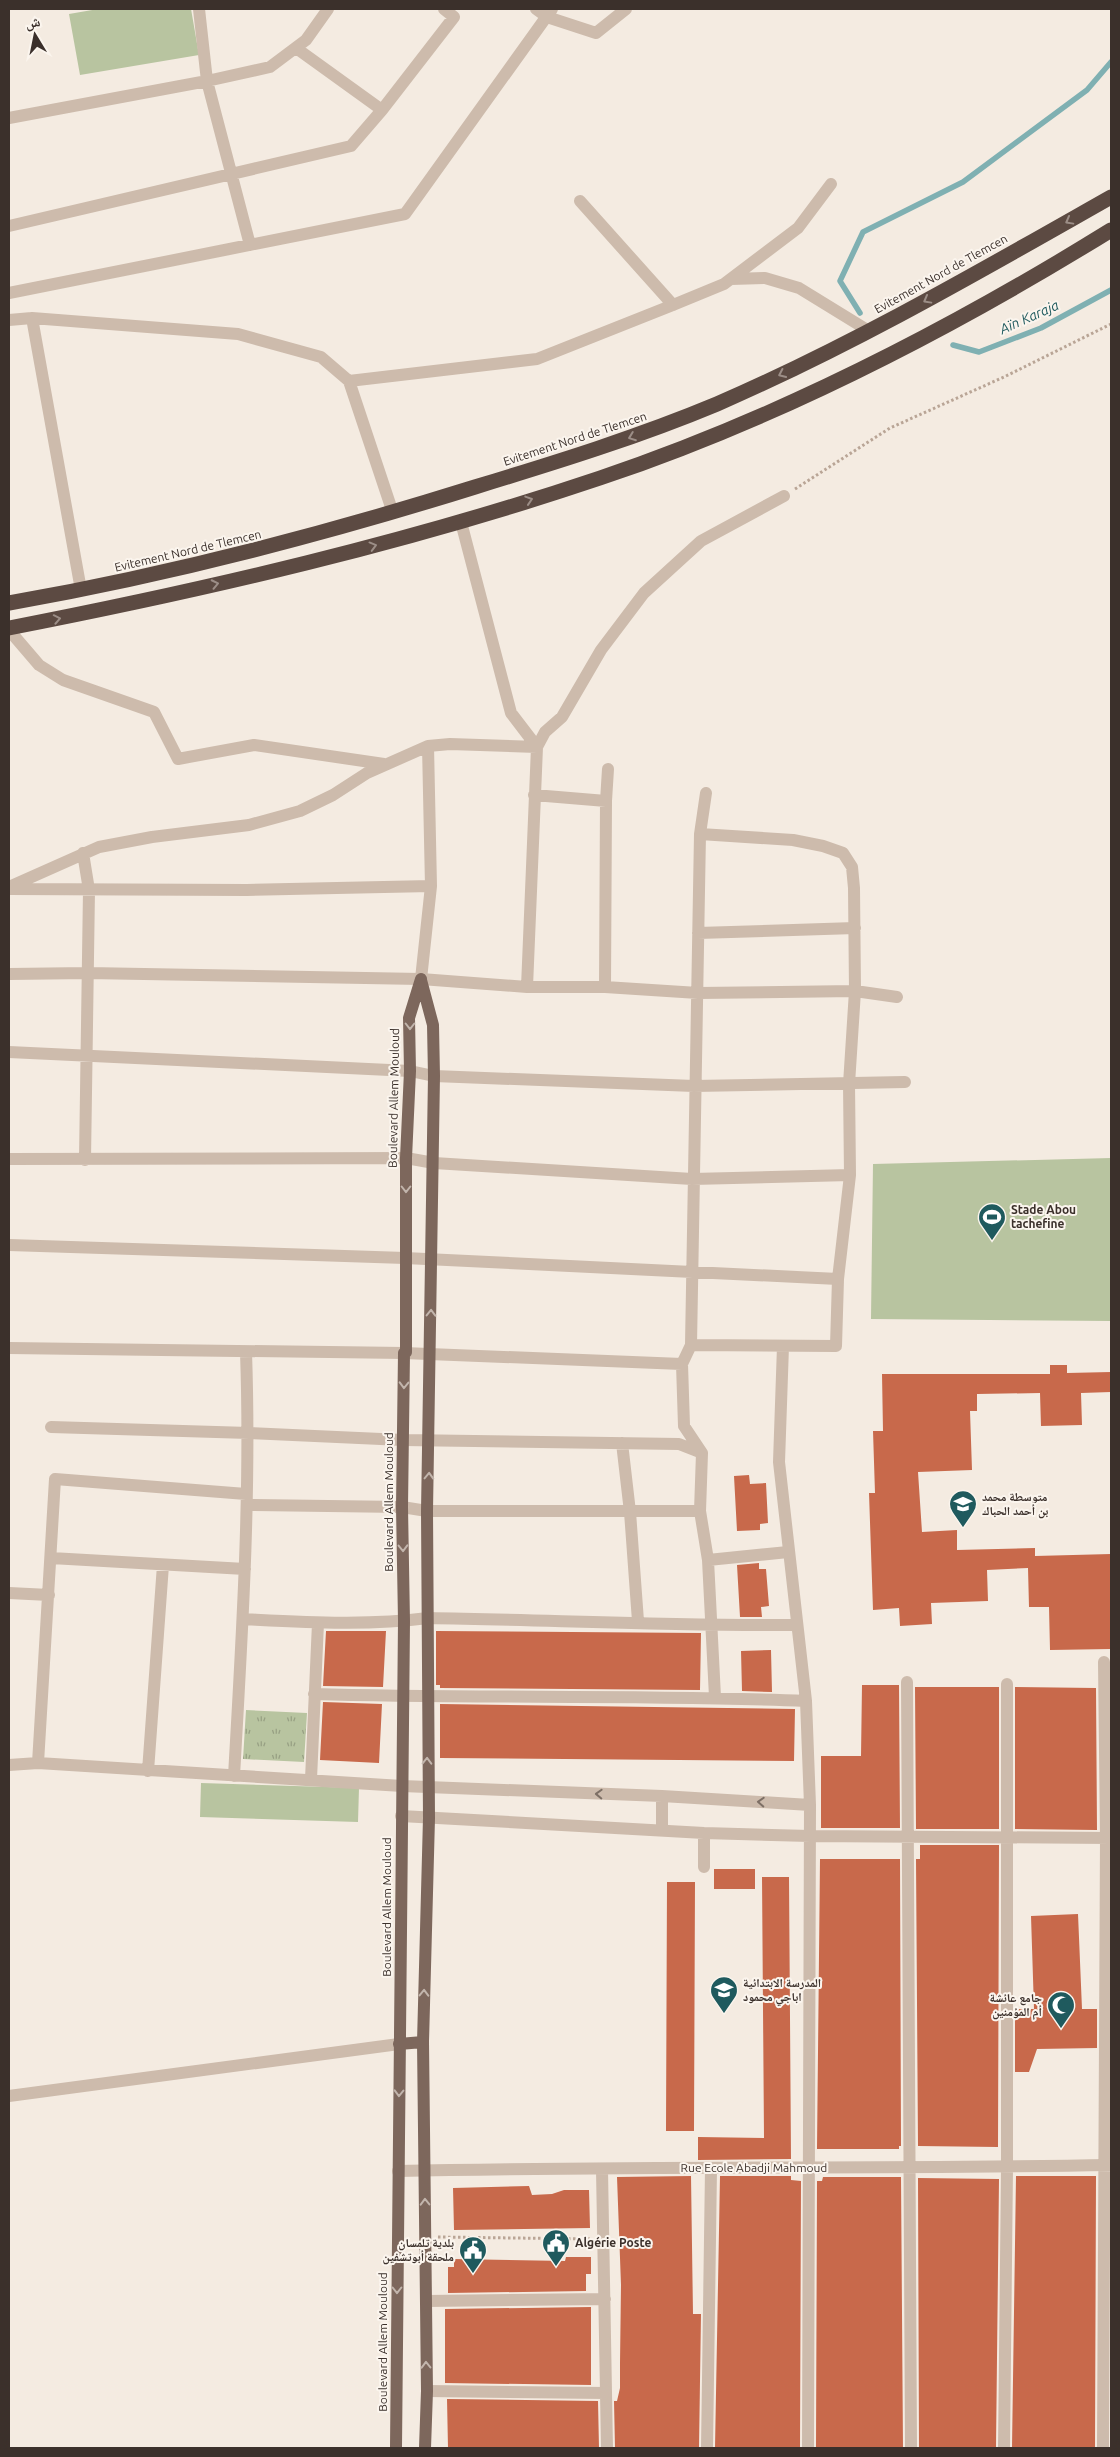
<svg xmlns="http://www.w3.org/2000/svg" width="1120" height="2457" viewBox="0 0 1120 2457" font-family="Ubuntu,'Noto Naskh Arabic',sans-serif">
<defs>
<pattern id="grass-tufts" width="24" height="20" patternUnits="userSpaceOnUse" patternTransform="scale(1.25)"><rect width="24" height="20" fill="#b8c4a0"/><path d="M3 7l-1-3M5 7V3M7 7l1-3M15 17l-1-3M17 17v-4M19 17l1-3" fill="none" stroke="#97a083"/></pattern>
</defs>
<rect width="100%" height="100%" fill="#f4ebe1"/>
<path fill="url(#grass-tufts)" d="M246 1710 307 1713 304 1762 243 1759Z"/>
<path fill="#b8c4a0" d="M98 9H191L199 55 80 75 69 14Z
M1111 1158V1321L871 1319 873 1164Z
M201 1783 359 1788 358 1822 200 1817Z"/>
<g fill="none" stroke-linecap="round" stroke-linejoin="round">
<path stroke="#7fb0b2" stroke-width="5.5" d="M860 313 840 281 863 232 963 182 1087 90 1111 62
M953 345 979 352 1041 328 1111 290"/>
</g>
<path fill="#c8694b" d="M1050 1365H1067V1373L1111 1372V1392L1081 1393 1082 1425 1041 1426 1040 1393 977 1394V1411H970L972 1470 918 1472 922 1532 957 1530V1550L1035 1548V1556L1111 1554V1649L1050 1650 1049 1607H1029L1028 1568 987 1570 988 1601 931 1603 932 1624 900 1626 899 1608 873 1610 869 1493H875L873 1431H883L882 1374H1050Z
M749 1475 750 1484 766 1483 768 1523 760 1524V1530L737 1531 734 1476Z
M759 1563V1569H766L769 1606 761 1607 762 1617H740L737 1565Z
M326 1631H386L383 1687 323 1686Z
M436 1631 701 1633 700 1690 440 1688V1685H436Z
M771 1650 772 1692 742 1691 741 1651Z
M862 1685H899L900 1828H821V1756H861Z
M915 1687H999V1829H916Z
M1015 1687 1096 1688 1097 1830 1015 1829Z
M323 1702 382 1704 379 1763 320 1760Z
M440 1704 795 1709 794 1761 440 1758Z
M920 1845H999L998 2147 918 2146 916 1859H920Z
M820 1859H900L901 2146H899V2149H817Z
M714 1869H755V1889H714Z
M762 1877H789L791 2159 698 2160V2137L764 2138Z
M667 1882H695L694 2131H666Z
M1078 1914 1082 2009H1097V2048L1037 2049 1029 2072H1015V2009H1034L1031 1916Z
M691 2176 693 2314H701L699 2448H615L614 2401H617L620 2388V2363L621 2285 617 2177Z
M720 2176H791V2180L801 2181 800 2448H715Z
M1016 2176H1096L1095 2448H1012Z
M823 2177H901L903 2448H816L817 2181H822Z
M918 2178 999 2179 996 2448H919Z
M529 2186 532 2195 552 2194 564 2190H589L590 2228 454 2230 453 2188Z
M566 2257H591V2274H586V2291L448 2293V2267H454V2259L565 2261Z
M591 2307V2385L445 2383V2309Z
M447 2399 598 2401 599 2448H448Z"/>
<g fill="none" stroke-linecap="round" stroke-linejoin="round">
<path stroke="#b9a596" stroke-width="3" stroke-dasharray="2.5 2.5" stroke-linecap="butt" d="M795 489 890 428 1004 377 1111 324
M438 2237 590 2239"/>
<path stroke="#cdbbac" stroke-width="12" d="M199 9 207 81 250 245
M536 9 547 17 596 33 626 9
M296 48 382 110
M9 118 207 81 270 67 306 40 328 9
M580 201 673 305
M9 226 351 146 382 110 454 17 444 9
M731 279 765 278 799 288 869 331
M9 293 405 214 552 9
M32 318 81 590
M9 320 32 318 238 334 321 357 349 381 393 513
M349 381 537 359 673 305 724 284 798 228 831 184
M461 522 511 713 537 747
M9 630 39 665 63 680 154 712 178 759 254 745 384 764
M706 793 700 834 691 1345 682 1364 684 1426 702 1453 700 1511 708 1560 715 1697
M534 795 606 801
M83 853 89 890 85 1160
M9 887 99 847 152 837 249 825 300 811 333 795 367 773 428 746 450 744 537 747
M9 889 247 890 431 886
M698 933 855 928
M9 974 88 973 421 979 527 987H605L698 993 855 991 897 997
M421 979 431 886 428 746
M527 987 537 747 545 732 562 717 601 650 644 593 701 541 784 496
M605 987 606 801 608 769
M9 1052 410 1071 434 1076 694 1086 905 1082
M9 1159 406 1158 434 1163 692 1179 850 1175
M9 1245 405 1258 838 1279
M691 1345 836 1346 838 1279 850 1175 849 1084 855 991 854 888 852 867 843 853 823 846 793 840 700 834
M783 1346 779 1462 806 1701 810 1805 808 2448
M9 1348 404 1353 682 1364
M51 1427 249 1433 403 1440 679 1444 702 1453
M622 1443 630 1512 638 1621
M246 1494 55 1479 38 1763 402 1786 662 1796 810 1805
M247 1505 402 1507 427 1511H700
M51 1558 245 1569
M708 1560 788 1552
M9 1593 49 1595
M243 1619C304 1622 367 1626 428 1618 551 1620 674 1626 797 1625
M907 1682 911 2448
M314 1694C478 1699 642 1694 806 1701
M9 1765 38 1763
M148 1771 163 1565
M234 1776C242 1635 251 1494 246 1352
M311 1779 318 1623
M662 1796V1830
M401 1816 704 1833 810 1836 1111 1838
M704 1867V1833
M9 2096 399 2044
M602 2170 607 2448
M398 2171C635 2166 873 2169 1111 2165
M426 2301 605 2299
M427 2391 606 2393
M707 2448 711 2169
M1004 2448 1007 2168V1684
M1103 2448 1106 1838 1104 1662"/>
<path stroke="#7d675c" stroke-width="12" d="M421 980 433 1025 434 1076 427 1511 429 1818 423 2042 427 2391 425 2448
M399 2044 423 2042
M396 2448 404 1621 402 1507 404 1353 406 1352V1158L410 1071 409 1018 421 979"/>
<path stroke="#5c4a42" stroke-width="15" d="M9 603C167 575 322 535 475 487 557 462 638 437 717 404 853 345 982 270 1111 197
M9 628C209 589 407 543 600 478 779 418 951 329 1111 230"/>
</g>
<defs><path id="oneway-chevron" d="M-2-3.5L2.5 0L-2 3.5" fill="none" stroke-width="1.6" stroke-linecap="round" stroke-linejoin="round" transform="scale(1.25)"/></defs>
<g stroke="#9c8e87">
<use href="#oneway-chevron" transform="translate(1069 221) rotate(151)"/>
<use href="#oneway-chevron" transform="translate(927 300) rotate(151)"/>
<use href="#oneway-chevron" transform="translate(782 374) rotate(155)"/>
<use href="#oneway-chevron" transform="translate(632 437) rotate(159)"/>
<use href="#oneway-chevron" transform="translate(529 500) rotate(-18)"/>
<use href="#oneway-chevron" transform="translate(373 546) rotate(-15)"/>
<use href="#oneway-chevron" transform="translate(215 584) rotate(-12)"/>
<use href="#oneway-chevron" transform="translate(57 619) rotate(-11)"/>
</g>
<g stroke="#c2b5ac">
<use href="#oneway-chevron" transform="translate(410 1026) rotate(90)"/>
<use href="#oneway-chevron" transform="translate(406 1189) rotate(90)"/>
<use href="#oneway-chevron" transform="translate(431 1313) rotate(-89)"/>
<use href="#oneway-chevron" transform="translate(404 1385) rotate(91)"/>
<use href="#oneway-chevron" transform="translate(429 1476) rotate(-88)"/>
<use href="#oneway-chevron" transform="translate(403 1548) rotate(89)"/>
<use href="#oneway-chevron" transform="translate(427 1761) rotate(-89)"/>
<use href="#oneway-chevron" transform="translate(424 1993) rotate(-89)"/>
<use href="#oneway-chevron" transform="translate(399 2093) rotate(91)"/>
<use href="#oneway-chevron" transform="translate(425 2202) rotate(-91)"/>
<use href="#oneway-chevron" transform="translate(397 2290) rotate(90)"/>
<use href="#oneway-chevron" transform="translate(426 2365) rotate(-91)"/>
</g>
<g stroke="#7d6f65">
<use href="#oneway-chevron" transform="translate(599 1794) rotate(-178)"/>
<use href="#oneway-chevron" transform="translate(761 1802) rotate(-177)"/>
</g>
<defs>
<g id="stadium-pin" transform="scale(1.4375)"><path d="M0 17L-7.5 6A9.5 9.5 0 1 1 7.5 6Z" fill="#1f5a5e" stroke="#fbf5ee"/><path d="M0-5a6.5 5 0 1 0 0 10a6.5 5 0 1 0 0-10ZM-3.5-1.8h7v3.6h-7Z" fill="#fff"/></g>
<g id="school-pin" transform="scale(1.4375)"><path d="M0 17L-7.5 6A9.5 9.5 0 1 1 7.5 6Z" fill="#1f5a5e" stroke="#fbf5ee"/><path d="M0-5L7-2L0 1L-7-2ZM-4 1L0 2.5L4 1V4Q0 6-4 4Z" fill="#fff"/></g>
<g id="mosque-pin" transform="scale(1.4375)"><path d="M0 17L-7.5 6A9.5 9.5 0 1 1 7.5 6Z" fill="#1f5a5e" stroke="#fbf5ee"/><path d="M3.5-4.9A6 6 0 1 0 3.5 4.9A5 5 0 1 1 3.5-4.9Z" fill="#fff"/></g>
<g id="civic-pin" transform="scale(1.4375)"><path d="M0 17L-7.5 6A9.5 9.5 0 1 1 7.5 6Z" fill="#1f5a5e" stroke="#fbf5ee"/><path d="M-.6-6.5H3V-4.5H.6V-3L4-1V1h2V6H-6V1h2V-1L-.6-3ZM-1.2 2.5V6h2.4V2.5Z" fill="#fff"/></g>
</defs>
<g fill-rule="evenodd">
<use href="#stadium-pin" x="992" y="1217"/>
<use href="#school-pin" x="963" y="1504"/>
<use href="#school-pin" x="724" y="1990"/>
<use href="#mosque-pin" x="1061" y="2005"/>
<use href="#civic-pin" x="556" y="2243"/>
<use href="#civic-pin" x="473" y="2250"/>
</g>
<g text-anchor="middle" stroke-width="4" stroke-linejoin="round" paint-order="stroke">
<g font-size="12" fill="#3b302b" stroke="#fbf5ee">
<text transform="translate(941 274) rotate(-29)" y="4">Evitement Nord de Tlemcen</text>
<text transform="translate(575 439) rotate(-18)" y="4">Evitement Nord de Tlemcen</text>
<text transform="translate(188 551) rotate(-13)" y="4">Evitement Nord de Tlemcen</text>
<text transform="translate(394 1098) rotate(-89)" y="4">Boulevard Allem Mouloud</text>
<text transform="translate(389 1502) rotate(-90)" y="4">Boulevard Allem Mouloud</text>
<text transform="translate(387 1907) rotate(-90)" y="4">Boulevard Allem Mouloud</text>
<text x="754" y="2172">Rue Ecole Abadji Mahmoud</text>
<text transform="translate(383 2342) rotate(-90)" y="4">Boulevard Allem Mouloud</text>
</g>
<g font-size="12" font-weight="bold" fill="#3b302b" stroke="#fbf5ee" text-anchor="start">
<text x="1011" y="1214">Stade Abou<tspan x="1011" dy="14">tachefine</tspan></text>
<text x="982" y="1501">متوسطة محمد<tspan x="982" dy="14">بن أحمد الحباك</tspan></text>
<text x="743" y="1987">المدرسة الابتدائية<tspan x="743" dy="14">اباجي محمود</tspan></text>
<text x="1042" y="2002" text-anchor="end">جامع عائشة<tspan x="1042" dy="14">أم المؤمنين</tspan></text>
<text x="454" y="2247" text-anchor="end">بلدية تلمسان<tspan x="454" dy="14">ملحقة أبوتشفين</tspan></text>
<text x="575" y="2247">Algérie Poste</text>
</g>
<g font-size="14" font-style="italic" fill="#1f5a5e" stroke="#fbf5ee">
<text transform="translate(1029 317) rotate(-24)" y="5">Aïn Karaja</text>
</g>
</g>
<rect width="1120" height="2457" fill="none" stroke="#3b302b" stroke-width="20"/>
<g transform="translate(35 35) rotate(350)" stroke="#fbf5ee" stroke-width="4" paint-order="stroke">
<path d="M0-4L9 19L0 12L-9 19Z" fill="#3b302b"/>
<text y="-8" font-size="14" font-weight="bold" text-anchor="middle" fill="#3b302b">ش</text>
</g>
</svg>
